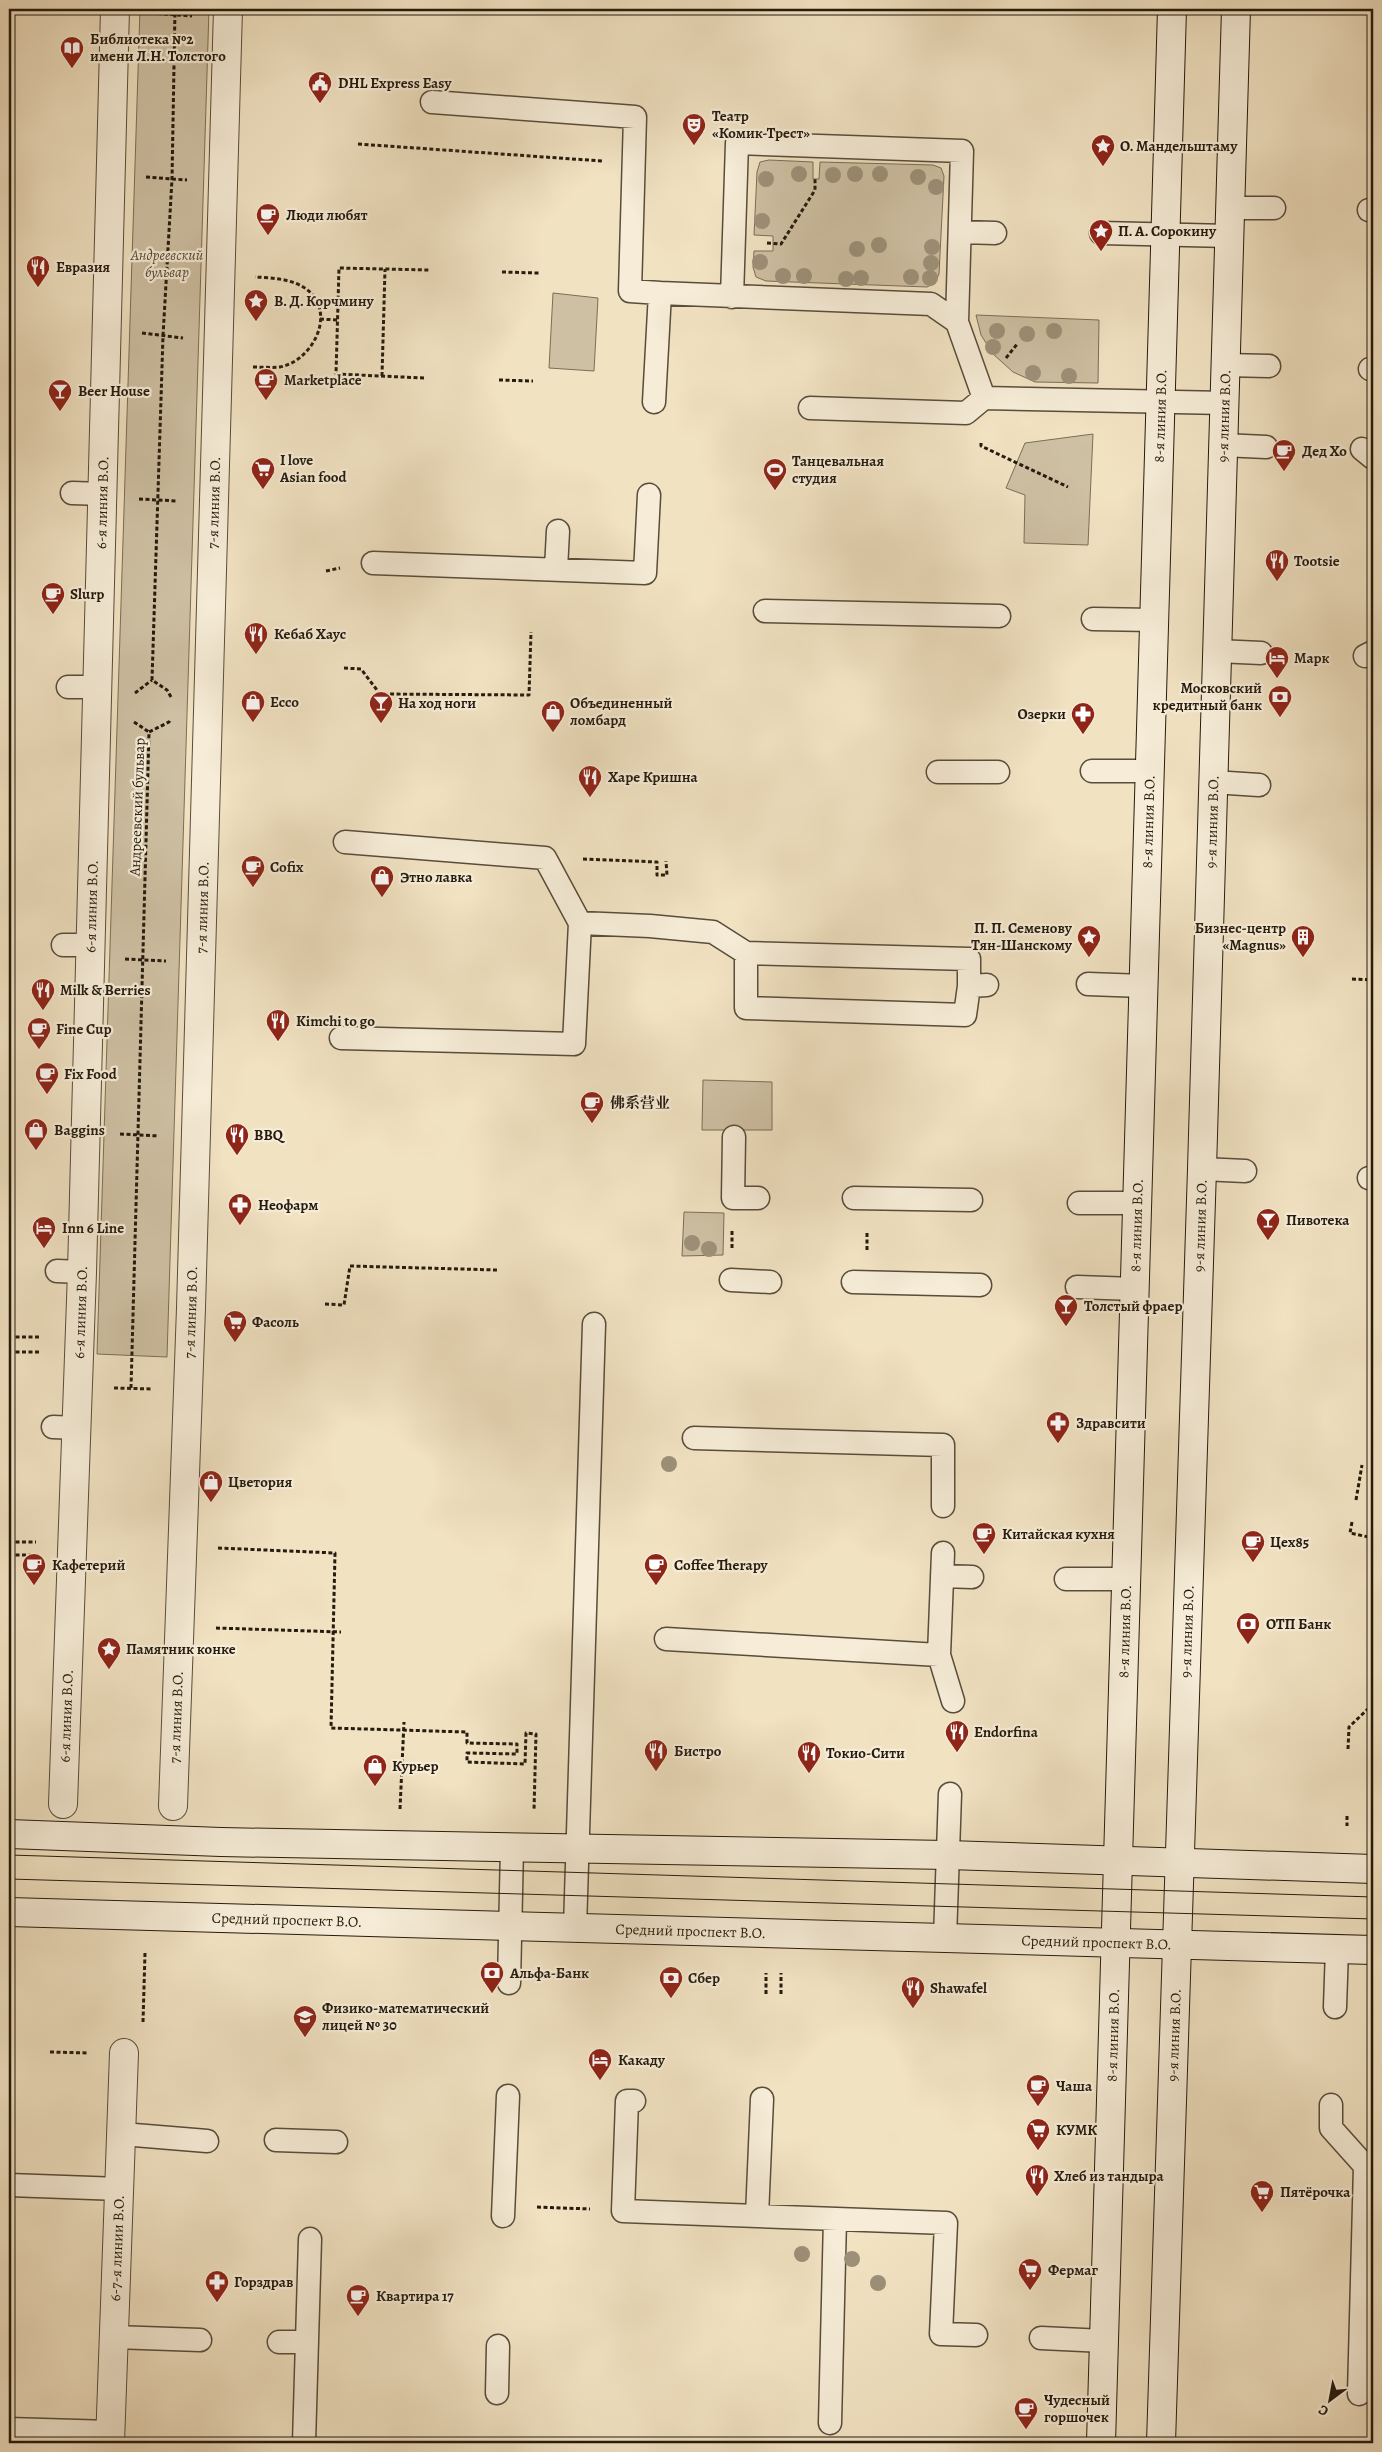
<svg xmlns="http://www.w3.org/2000/svg" width="1382" height="2452" viewBox="0 0 1382 2452" font-family="Alegreya,'Noto Serif SC',serif">
<rect width="100%" height="100%" fill="#f1e2c2"/>
<filter id="stains"><feTurbulence type="fractalNoise" baseFrequency=".004" numOctaves="4"/><feColorMatrix values="0 0 0 0 .2 0 0 0 0 .09 0 0 0 0 .02 0 0 0 .5 -.17"/></filter>
<radialGradient id="worn" r=".72"><stop offset=".6" stop-color="#630" stop-opacity="0"/><stop offset="1" stop-color="#630" stop-opacity=".3"/></radialGradient>
<path fill="#cec0a3" stroke="#7a6e58" d="M140 9H209L167 1357 97 1354Z
M769 160 813 162V179H819L820 162 933 165 941 168 944 176 939 274 935 283 927 287 766 281 756 277 753 267 754 251H773V236L754 235 757 172 760 162Z
M553 293 598 298 594 371 549 368Z
M976 315 1099 320 1098 383 1035 382 1013 372 993 354 981 335Z
M1093 434 1088 545 1024 543 1025 495 1006 488 1025 443Z
M703 1080 772 1082V1130H702Z
M684 1212 724 1213 723 1255 682 1256Z"/>
<g fill="none" stroke-linecap="round" stroke-linejoin="round">
<g stroke="#584d3b" stroke-width="25">
<path id="service" d="M432 102 635 117 630 291 660 293
M1230 208H1274
M1369 210 1373 211
M961 232 995 233
M1101 233 1229 236
M732 297 737 143 962 151 957 322
M1225 365 1269 366
M1370 369H1373
M654 402 660 293 931 304 957 322 984 398
M810 408 966 413 984 398 1225 403
M1223 445 1266 447
M1362 449 1373 458
M72 493 103 494
M373 563 645 573 649 495
M556 569 558 531
M765 611 999 616
M1093 619 1154 620
M1217 651 1261 653
M1365 656 1373 652
M68 687H98
M1092 771H1150
M938 772H998
M1213 782 1259 785
M580 923 650 926 713 932 746 953 969 959V986L987 985
M63 945H91
M746 953V1008L965 1015 969 986
M1088 984 1143 986
M341 1038 574 1044 580 923 545 858 345 842
M734 1137 733 1198H758
M1202 1169 1245 1171
M1369 1178 1373 1179
M854 1198 971 1200
M1079 1203H1137
M57 1271 82 1272
M731 1280 770 1282
M853 1282 980 1285
M1077 1287 1135 1289
M53 1427 77 1428
M694 1438 943 1445V1506
M943 1553 939 1655 953 1701
M942 1576 972 1577
M1066 1579H1126
M666 1639 939 1655
M575 1928 594 1324
M945 1938 950 1794
M509 1983 512 1847
M1335 2007 1337 1949
M634 2101H627L623 2211 946 2223 941 2334 976 2335
M1331 2105V2128L1365 2166 1359 2394
M122 2134 207 2141
M276 2140 336 2142
M9 2185 120 2189
M503 2216 508 2096
M757 2216 762 2099
M114 2337 200 2340
M1041 2338 1104 2341
M279 2342H307
M497 2393 498 2346
M830 2423 835 2219
M9 2429 111 2432
M304 2443 310 2239"/>
</g>
<g stroke="#584d3b" stroke-width="30">
<g id="pedestrian">
<path id="s1" d="M63 1804 82 1272 115 9"/>
<path id="s2" d="M173 1806 191 1308 228 9"/>
</g>
</g>
<g stroke="#584d3b" stroke-width="30">
<g id="minor">
<path id="s3" d="M110 2443 124 2053"/>
</g>
</g>
<g stroke="#251b0e" stroke-width="30">
<g id="secondary">
<path d="M9 1834 221 1842 948 1855 1373 1869"/>
<path id="s4" d="M9 1912 1373 1950"/>
<path id="s5" d="M1101 2443 1172 9"/>
<path id="s6" d="M1161 2443 1202 1169 1236 9"/>
</g>
</g>
<path stroke="#251b0e" stroke-width="3" stroke-dasharray="4 2.5" stroke-linecap="butt" d="M151 13 192 16
M358 144 602 161
M146 177 187 180
M767 243 781 244 815 190V179
M502 272 539 273
M320 319 337 320
M142 333 183 338
M1006 358 1018 343
M253 367C262 367 271 368 280 367 308 362 332 324 315 298 302 279 275 278 255 277
M382 376 385 269
M424 378 336 374 339 268 429 270
M499 380 533 381
M981 443V446L1068 487
M139 499 177 501
M326 571 340 568
M344 668 361 669 380 694 529 695 531 632
M135 693 152 680
M171 697 167 690 152 680 163 336 172 179 175 9
M134 722 149 732
M583 859 657 862V875H667L666 861
M125 959 166 961
M1352 979 1373 980
M120 1134 159 1136
M732 1248V1231
M867 1250V1232
M325 1304 344 1305 350 1266 497 1270
M9 1337H39
M9 1352H39
M114 1388 153 1389
M131 1388 149 732 169 722 170 719
M1356 1500 1362 1465
M1352 1522 1350 1533 1373 1538
M9 1542H36
M218 1548 335 1553 331 1728 467 1732V1743L517 1744V1754L467 1753V1762L525 1764 526 1733 536 1734 534 1811
M9 1555H35
M216 1628 341 1632
M1348 1749 1349 1727 1372 1705 1373 1688
M400 1809 404 1722
M1347 1816V1826
M766 1994V1973
M781 1994V1973
M143 2022 145 1953
M50 2052 89 2053
M537 2207 590 2209"/>
<use href="#service" stroke="#f6ecd7" stroke-width="22"/>
<use href="#pedestrian" stroke="#f6ecd7" stroke-width="28"/>
<use href="#minor" stroke="#f6ecd7" stroke-width="28"/>
<use href="#secondary" stroke="#f6ecd7" stroke-width="28"/>
<path stroke="#251b0e" stroke-width="1" d="M9 1855 1373 1897
M9 1879 1373 1919"/>
</g>
<g fill="#9d9078">
<circle cx="799" cy="174" r="8"/>
<circle cx="855" cy="174" r="8"/>
<circle cx="880" cy="174" r="8"/>
<circle cx="833" cy="175" r="8"/>
<circle cx="918" cy="177" r="8"/>
<circle cx="766" cy="179" r="8"/>
<circle cx="936" cy="187" r="8"/>
<circle cx="762" cy="221" r="8"/>
<circle cx="879" cy="245" r="8"/>
<circle cx="932" cy="247" r="8"/>
<circle cx="857" cy="249" r="8"/>
<circle cx="760" cy="262" r="8"/>
<circle cx="931" cy="263" r="8"/>
<circle cx="783" cy="276" r="8"/>
<circle cx="804" cy="276" r="8"/>
<circle cx="911" cy="277" r="8"/>
<circle cx="861" cy="278" r="8"/>
<circle cx="930" cy="278" r="8"/>
<circle cx="846" cy="279" r="8"/>
<circle cx="997" cy="331" r="8"/>
<circle cx="1054" cy="331" r="8"/>
<circle cx="1027" cy="334" r="8"/>
<circle cx="993" cy="347" r="8"/>
<circle cx="1033" cy="373" r="8"/>
<circle cx="1069" cy="376" r="8"/>
<circle cx="692" cy="1243" r="8"/>
<circle cx="709" cy="1249" r="8"/>
<circle cx="669" cy="1464" r="8"/>
<circle cx="802" cy="2254" r="8"/>
<circle cx="852" cy="2259" r="8"/>
<circle cx="878" cy="2283" r="8"/>
</g>
<defs>
<g id="library-pin" transform="scale(1.25)"><path d="M0 17L-7.5 6A9.5 9.5 0 1 1 7.5 6Z" fill="#8f2418" stroke="#f6ecd7"/><path d="M-6-4Q-3-5.5-.7-3.5V5Q-3 3-6 4ZM6-4Q3-5.5 .7-3.5V5Q3 3 6 4Z" fill="#fff"/></g>
<g id="civic-pin" transform="scale(1.25)"><path d="M0 17L-7.5 6A9.5 9.5 0 1 1 7.5 6Z" fill="#8f2418" stroke="#f6ecd7"/><path d="M-.6-6.5H3V-4.5H.6V-3L4-1V1h2V6H-6V1h2V-1L-.6-3ZM-1.2 2.5V6h2.4V2.5Z" fill="#fff"/></g>
<g id="theatre-pin" transform="scale(1.25)"><path d="M0 17L-7.5 6A9.5 9.5 0 1 1 7.5 6Z" fill="#8f2418" stroke="#f6ecd7"/><path d="M-5-5.5Q0-4 5-5.5V0Q5 5 0 6Q-5 5-5 0ZM-3.3-2.5H-1v1.5H-3.3ZM1-2.5H3.3v1.5H1ZM-2.8 1Q0 5.5 2.8 1Z" fill="#fff"/></g>
<g id="sight-pin" transform="scale(1.25)"><path d="M0 17L-7.5 6A9.5 9.5 0 1 1 7.5 6Z" fill="#8f2418" stroke="#f6ecd7"/><path d="M0-6L1.8-2.2L6-1.7L2.9 1.2L3.7 5.4L0 3.3L-3.7 5.4L-2.9 1.2L-6-1.7L-1.8-2.2Z" fill="#fff"/></g>
<g id="cafe-pin" transform="scale(1.25)"><path d="M0 17L-7.5 6A9.5 9.5 0 1 1 7.5 6Z" fill="#8f2418" stroke="#f6ecd7"/><path d="M-5.5-4.5H6V0H3Q3 3.5 0 3.5H-2.5Q-5.5 3.5-5.5 0ZM3-3.2v2h1.7v-2ZM-6 4.5H4V6H-6Z" fill="#fff"/></g>
<g id="restaurant-pin" transform="scale(1.25)"><path d="M0 17L-7.5 6A9.5 9.5 0 1 1 7.5 6Z" fill="#8f2418" stroke="#f6ecd7"/><path d="M-5-6h1v4h1v-4h1v4h1v-4h1v5L-1.5 .5V6h-2V.5L-5-1ZM5-6V6H3V1.5H1.5Q1.5-4 5-6Z" fill="#fff"/></g>
<g id="bar-pin" transform="scale(1.25)"><path d="M0 17L-7.5 6A9.5 9.5 0 1 1 7.5 6Z" fill="#8f2418" stroke="#f6ecd7"/><path d="M-6-5H6L.8 .8V4.5H3.5V6h-7V4.5H-.8V.8Z" fill="#fff"/></g>
<g id="supermarket-pin" transform="scale(1.25)"><path d="M0 17L-7.5 6A9.5 9.5 0 1 1 7.5 6Z" fill="#8f2418" stroke="#f6ecd7"/><path d="M-6-5.5h2.5l.6 2H6L4.5 2H-2.5L-4.4-4H-6ZM-1.5 3.2a1.3 1.3 0 1 0 .1 0ZM3 3.2a1.3 1.3 0 1 0 .1 0Z" fill="#fff"/></g>
<g id="stadium-pin" transform="scale(1.25)"><path d="M0 17L-7.5 6A9.5 9.5 0 1 1 7.5 6Z" fill="#8f2418" stroke="#f6ecd7"/><path d="M0-5a6.5 5 0 1 0 0 10a6.5 5 0 1 0 0-10ZM-3.5-1.8h7v3.6h-7Z" fill="#fff"/></g>
<g id="hotel-pin" transform="scale(1.25)"><path d="M0 17L-7.5 6A9.5 9.5 0 1 1 7.5 6Z" fill="#8f2418" stroke="#f6ecd7"/><path d="M-6-4.5h1.5V1H6V5H4.5V3h-9V5H-6ZM-4 0a1.8 1.8 0 1 1 3.6 0ZM.5 0V-2.5h3Q6-2.5 6 0Z" fill="#fff"/></g>
<g id="bank-pin" transform="scale(1.25)"><path d="M0 17L-7.5 6A9.5 9.5 0 1 1 7.5 6Z" fill="#8f2418" stroke="#f6ecd7"/><path d="M-6-4H6V4H-6ZM0-2.3a2.3 2.3 0 1 0 0 4.6a2.3 2.3 0 1 0 0-4.6Z" fill="#fff"/></g>
<g id="shop-pin" transform="scale(1.25)"><path d="M0 17L-7.5 6A9.5 9.5 0 1 1 7.5 6Z" fill="#8f2418" stroke="#f6ecd7"/><path d="M-5-2.5h2.3a2.7 3.5 0 0 1 5.4 0H5L5.5 6h-11ZM-1.5-2.5h3a1.5 2.3 0 0 0-3 0Z" fill="#fff"/></g>
<g id="pharmacy-pin" transform="scale(1.25)"><path d="M0 17L-7.5 6A9.5 9.5 0 1 1 7.5 6Z" fill="#8f2418" stroke="#f6ecd7"/><path d="M-2-6h4v4h4v4h-4v4h-4v-4h-4v-4h4Z" fill="#fff"/></g>
<g id="building-pin" transform="scale(1.25)"><path d="M0 17L-7.5 6A9.5 9.5 0 1 1 7.5 6Z" fill="#8f2418" stroke="#f6ecd7"/><path d="M-4-6H4V6H1V3H-1V6H-4ZM-2.5-4.3h1.7v1.8h-1.7ZM.8-4.3h1.7v1.8H.8ZM-2.5-1h1.7V.8h-1.7ZM.8-1h1.7V.8H.8Z" fill="#fff"/></g>
<g id="school-pin" transform="scale(1.25)"><path d="M0 17L-7.5 6A9.5 9.5 0 1 1 7.5 6Z" fill="#8f2418" stroke="#f6ecd7"/><path d="M0-5L7-2L0 1L-7-2ZM-4 1L0 2.5L4 1V4Q0 6-4 4Z" fill="#fff"/></g>
</defs>
<g fill-rule="evenodd">
<use href="#library-pin" x="72" y="48"/>
<use href="#civic-pin" x="320" y="83"/>
<use href="#theatre-pin" x="694" y="125"/>
<use href="#sight-pin" x="1103" y="146"/>
<use href="#cafe-pin" x="268" y="215"/>
<use href="#sight-pin" x="1101" y="231"/>
<use href="#restaurant-pin" x="38" y="267"/>
<use href="#sight-pin" x="256" y="301"/>
<use href="#cafe-pin" x="266" y="380"/>
<use href="#bar-pin" x="60" y="391"/>
<use href="#cafe-pin" x="1284" y="451"/>
<use href="#supermarket-pin" x="263" y="469"/>
<use href="#stadium-pin" x="775" y="470"/>
<use href="#restaurant-pin" x="1277" y="561"/>
<use href="#cafe-pin" x="53" y="594"/>
<use href="#restaurant-pin" x="256" y="634"/>
<use href="#hotel-pin" x="1277" y="658"/>
<use href="#bank-pin" x="1280" y="697"/>
<use href="#shop-pin" x="253" y="702"/>
<use href="#bar-pin" x="381" y="703"/>
<use href="#shop-pin" x="553" y="712"/>
<use href="#pharmacy-pin" x="1083" y="714"/>
<use href="#restaurant-pin" x="590" y="777"/>
<use href="#cafe-pin" x="253" y="867"/>
<use href="#shop-pin" x="382" y="877"/>
<use href="#sight-pin" x="1089" y="937"/>
<use href="#building-pin" x="1303" y="937"/>
<use href="#restaurant-pin" x="43" y="990"/>
<use href="#restaurant-pin" x="278" y="1021"/>
<use href="#cafe-pin" x="39" y="1029"/>
<use href="#cafe-pin" x="47" y="1074"/>
<use href="#cafe-pin" x="592" y="1103"/>
<use href="#shop-pin" x="36" y="1130"/>
<use href="#restaurant-pin" x="237" y="1135"/>
<use href="#pharmacy-pin" x="240" y="1205"/>
<use href="#bar-pin" x="1268" y="1220"/>
<use href="#hotel-pin" x="44" y="1228"/>
<use href="#bar-pin" x="1066" y="1306"/>
<use href="#supermarket-pin" x="235" y="1322"/>
<use href="#pharmacy-pin" x="1058" y="1423"/>
<use href="#shop-pin" x="211" y="1482"/>
<use href="#cafe-pin" x="984" y="1534"/>
<use href="#cafe-pin" x="1253" y="1542"/>
<use href="#cafe-pin" x="34" y="1565"/>
<use href="#cafe-pin" x="656" y="1565"/>
<use href="#bank-pin" x="1248" y="1624"/>
<use href="#sight-pin" x="109" y="1649"/>
<use href="#restaurant-pin" x="957" y="1732"/>
<use href="#restaurant-pin" x="656" y="1751"/>
<use href="#restaurant-pin" x="809" y="1753"/>
<use href="#shop-pin" x="375" y="1766"/>
<use href="#bank-pin" x="492" y="1973"/>
<use href="#bank-pin" x="671" y="1978"/>
<use href="#restaurant-pin" x="913" y="1988"/>
<use href="#school-pin" x="305" y="2017"/>
<use href="#hotel-pin" x="600" y="2060"/>
<use href="#cafe-pin" x="1038" y="2086"/>
<use href="#supermarket-pin" x="1038" y="2130"/>
<use href="#restaurant-pin" x="1037" y="2176"/>
<use href="#supermarket-pin" x="1262" y="2192"/>
<use href="#supermarket-pin" x="1030" y="2270"/>
<use href="#pharmacy-pin" x="217" y="2282"/>
<use href="#cafe-pin" x="358" y="2296"/>
<use href="#cafe-pin" x="1026" y="2409"/>
</g>
<g text-anchor="middle" stroke-width="4.5" stroke-linejoin="round" paint-order="stroke">
<g font-size="15" font-weight="bold" fill="#251b0e" stroke="#f6ecd7" text-anchor="start">
<text x="90" y="44">Библиотека №2<tspan x="90" dy="17">имени Л.Н. Толстого</tspan></text>
<text x="338" y="88">DHL Express Easy</text>
<text x="712" y="121">Театр<tspan x="712" dy="17">«Комик-Трест»</tspan></text>
<text x="1120" y="151">О. Мандельштаму</text>
<text x="286" y="220">Люди любят</text>
<text x="1118" y="236">П. А. Сорокину</text>
<text x="56" y="272">Евразия</text>
<text x="274" y="306">В. Д. Корчмину</text>
<text x="284" y="385">Marketplace</text>
<text x="78" y="396">Beer House</text>
<text x="1302" y="456">Дед Хо</text>
<text x="280" y="465">I love<tspan x="280" dy="17">Asian food</tspan></text>
<text x="792" y="466">Танцевальная<tspan x="792" dy="17">студия</tspan></text>
<text x="1294" y="566">Tootsie</text>
<text x="70" y="599">Slurp</text>
<text x="274" y="639">Кебаб Хаус</text>
<text x="1294" y="663">Марк</text>
<text x="1262" y="693" text-anchor="end">Московский<tspan x="1262" dy="17">кредитный банк</tspan></text>
<text x="270" y="707">Ecco</text>
<text x="398" y="708">На ход ноги</text>
<text x="570" y="708">Объединенный<tspan x="570" dy="17">ломбард</tspan></text>
<text x="1066" y="719" text-anchor="end">Озерки</text>
<text x="608" y="782">Харе Кришна</text>
<text x="270" y="872">Cofix</text>
<text x="400" y="882">Этно лавка</text>
<text x="1072" y="933" text-anchor="end">П. П. Семенову<tspan x="1072" dy="17">Тян-Шанскому</tspan></text>
<text x="1286" y="933" text-anchor="end">Бизнес-центр<tspan x="1286" dy="17">«Magnus»</tspan></text>
<text x="60" y="995">Milk &amp; Berries</text>
<text x="296" y="1026">Kimchi to go</text>
<text x="56" y="1034">Fine Cup</text>
<text x="64" y="1079">Fix Food</text>
<text x="610" y="1108">佛系营业</text>
<text x="54" y="1135">Baggins</text>
<text x="254" y="1140">BBQ</text>
<text x="258" y="1210">Неофарм</text>
<text x="1286" y="1225">Пивотека</text>
<text x="62" y="1233">Inn 6 Line</text>
<text x="1084" y="1311">Толстый фраер</text>
<text x="252" y="1327">Фасоль</text>
<text x="1076" y="1428">Здравсити</text>
<text x="228" y="1487">Цветория</text>
<text x="1002" y="1539">Китайская кухня</text>
<text x="1270" y="1547">Цех85</text>
<text x="52" y="1570">Кафетерий</text>
<text x="674" y="1570">Coffee Therapy</text>
<text x="1266" y="1629">ОТП Банк</text>
<text x="126" y="1654">Памятник конке</text>
<text x="974" y="1737">Endorfina</text>
<text x="674" y="1756">Бистро</text>
<text x="826" y="1758">Токио-Сити</text>
<text x="392" y="1771">Курьер</text>
<text x="510" y="1978">Альфа-Банк</text>
<text x="688" y="1983">Сбер</text>
<text x="930" y="1993">Shawafel</text>
<text x="322" y="2013">Физико-математический<tspan x="322" dy="17">лицей № 30</tspan></text>
<text x="618" y="2065">Какаду</text>
<text x="1056" y="2091">Чаша</text>
<text x="1056" y="2135">КУМК</text>
<text x="1054" y="2181">Хлеб из тандыра</text>
<text x="1280" y="2197">Пятёрочка</text>
<text x="1048" y="2275">Фермаг</text>
<text x="234" y="2287">Горздрав</text>
<text x="376" y="2301">Квартира 17</text>
<text x="1044" y="2405">Чудесный<tspan x="1044" dy="17">горшочек</tspan></text>
</g>
<g font-size="15" font-style="italic" fill="#584d3b" stroke="#f6ecd7">
<text x="167" y="260">Андреевский<tspan x="167" dy="17">бульвар</tspan></text>
</g>
<g font-size="15" fill="#251b0e" stroke="#f6ecd7">
<text dy="5" stroke="none"><textPath href="#s5" startOffset="2028">8-я линия В.О.</textPath></text>
<text dy="5" stroke="none"><textPath href="#s6" startOffset="2028">9-я линия В.О.</textPath></text>
<text dy="5" stroke="none"><textPath href="#s1" startOffset="1302">6-я линия В.О.</textPath></text>
<text dy="5" stroke="none"><textPath href="#s2" startOffset="1304">7-я линия В.О.</textPath></text>
<text transform="translate(137 807) rotate(-88)" y="5">Андреевский бульвар</text>
<text dy="5" stroke="none"><textPath href="#s5" startOffset="1622">8-я линия В.О.</textPath></text>
<text dy="5" stroke="none"><textPath href="#s6" startOffset="1622">9-я линия В.О.</textPath></text>
<text dy="5" stroke="none"><textPath href="#s1" startOffset="898">6-я линия В.О.</textPath></text>
<text dy="5" stroke="none"><textPath href="#s2" startOffset="899">7-я линия В.О.</textPath></text>
<text dy="5" stroke="none"><textPath href="#s5" startOffset="1218">8-я линия В.О.</textPath></text>
<text dy="5" stroke="none"><textPath href="#s6" startOffset="1218">9-я линия В.О.</textPath></text>
<text dy="5" stroke="none"><textPath href="#s1" startOffset="492">6-я линия В.О.</textPath></text>
<text dy="5" stroke="none"><textPath href="#s2" startOffset="494">7-я линия В.О.</textPath></text>
<text dy="5" stroke="none"><textPath href="#s5" startOffset="812">8-я линия В.О.</textPath></text>
<text dy="5" stroke="none"><textPath href="#s6" startOffset="812">9-я линия В.О.</textPath></text>
<text dy="5" stroke="none"><textPath href="#s1" startOffset="88">6-я линия В.О.</textPath></text>
<text dy="5" stroke="none"><textPath href="#s2" startOffset="89">7-я линия В.О.</textPath></text>
<text dy="5" stroke="none"><textPath href="#s4" startOffset="278">Средний проспект В.О.</textPath></text>
<text dy="5" stroke="none"><textPath href="#s4" startOffset="682">Средний проспект В.О.</textPath></text>
<text dy="5" stroke="none"><textPath href="#s4" startOffset="1088">Средний проспект В.О.</textPath></text>
<text dy="5" stroke="none"><textPath href="#s5" startOffset="408">8-я линия В.О.</textPath></text>
<text dy="5" stroke="none"><textPath href="#s6" startOffset="408">9-я линия В.О.</textPath></text>
<text dy="5" stroke="none"><textPath href="#s3" startOffset="195">6-7-я линии В.О.</textPath></text>
</g>
</g>
<rect width="1382" height="2452" fill="none" stroke="#f1e2c2" stroke-width="30"/>
<rect x="10" y="10" width="1362" height="2432" fill="none" stroke="#251b0e" stroke-width="2.5"/>
<rect x="15" y="15" width="1352" height="2422" fill="none" stroke="#251b0e"/>
<g transform="translate(1330 2400) rotate(212)" stroke="#f6ecd7" stroke-width="4" paint-order="stroke">
<path d="M0-4L9 19L0 12L-9 19Z" fill="#251b0e"/>
<text y="-8" font-size="14" font-weight="bold" text-anchor="middle" fill="#251b0e">С</text>
</g>
<rect width="100%" height="100%" filter="url(#stains)"/>
<rect width="100%" height="100%" fill="url(#worn)"/>
</svg>
